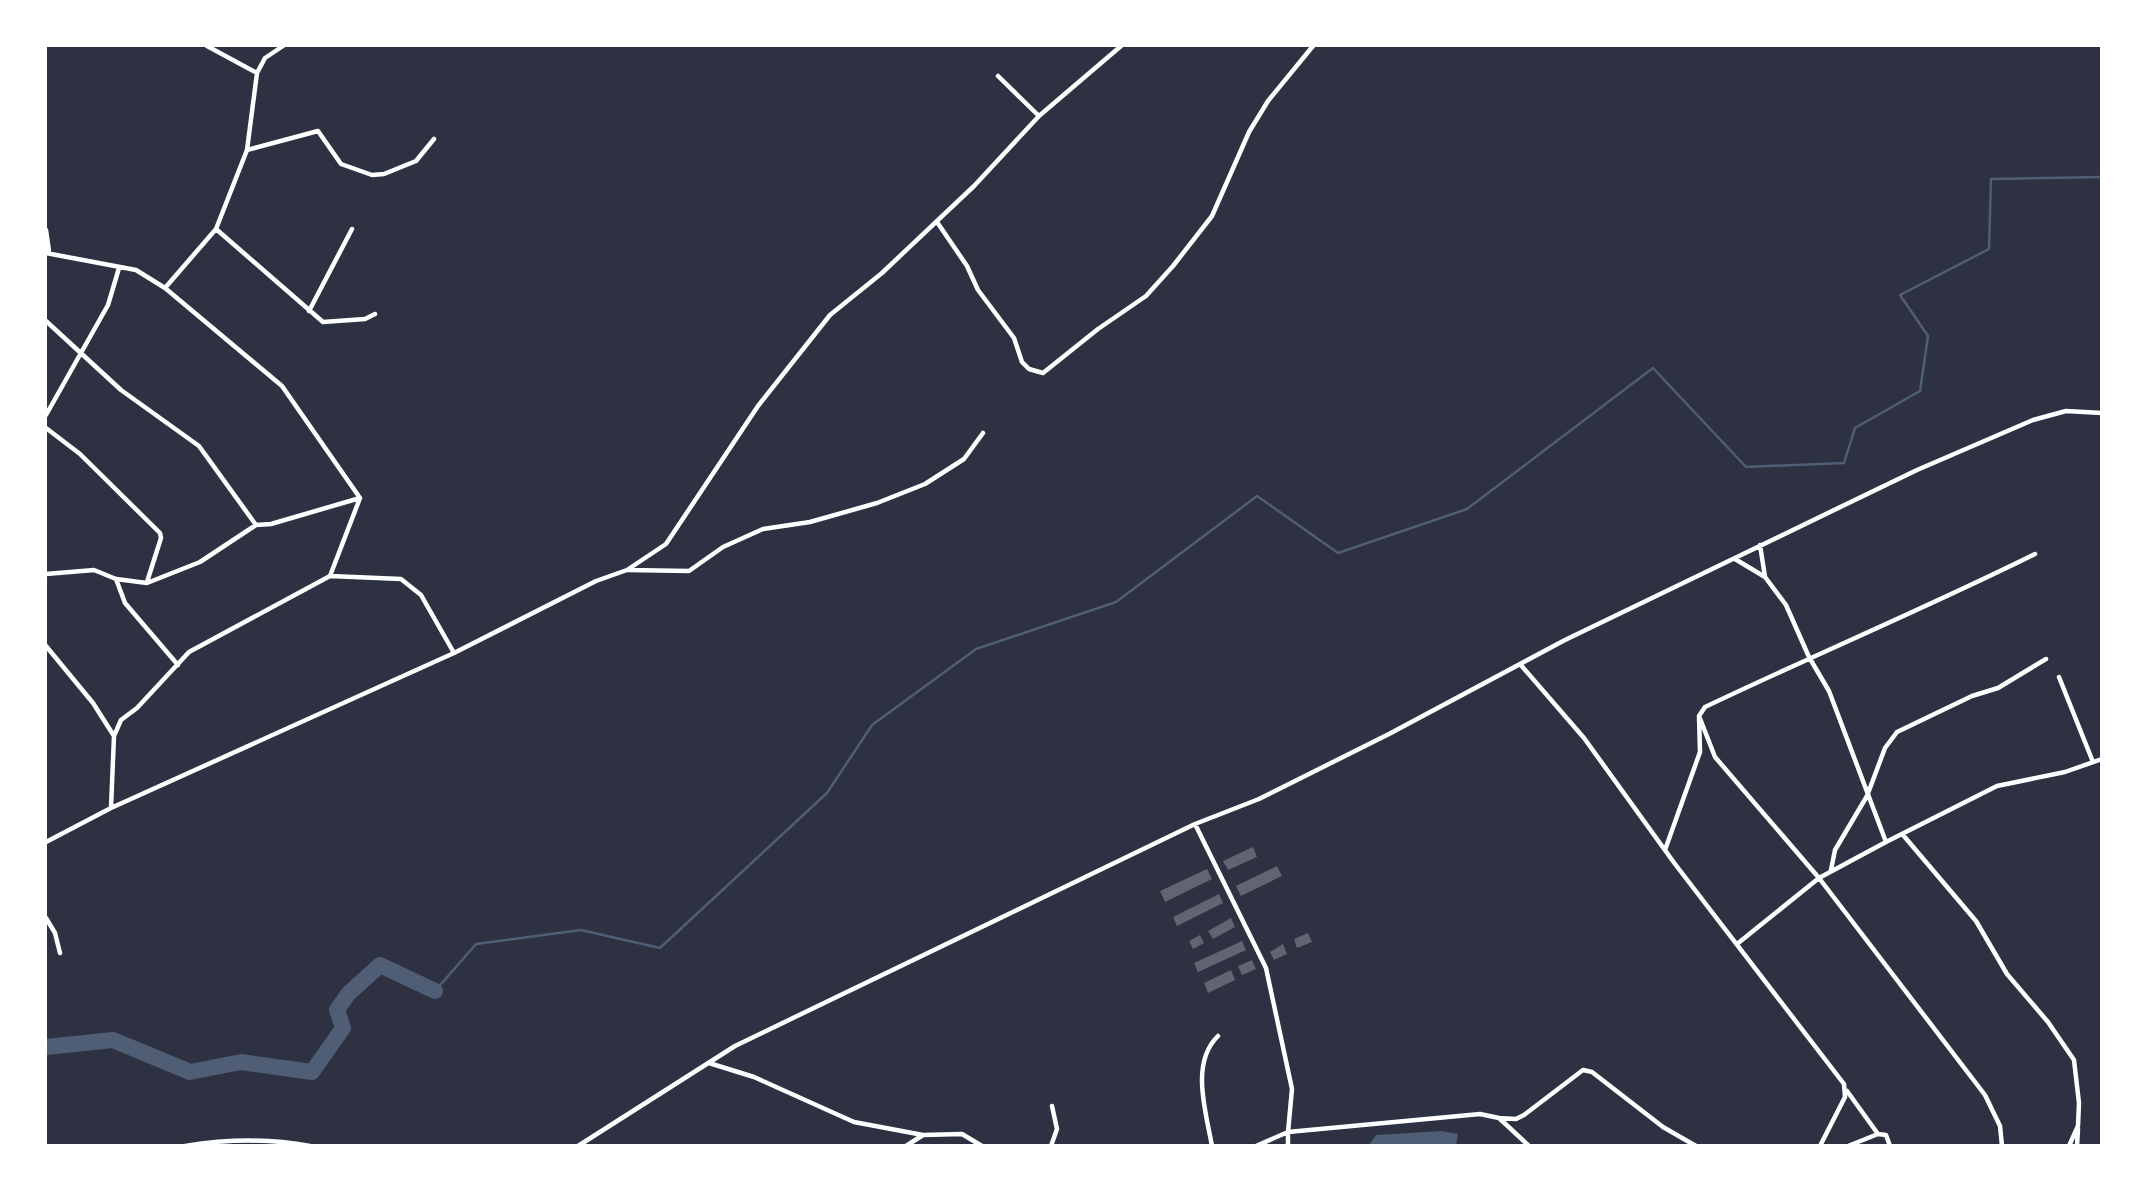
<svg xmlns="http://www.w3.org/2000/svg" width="2147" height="1191" viewBox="0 0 2147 1191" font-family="'Source Sans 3',sans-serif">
<rect width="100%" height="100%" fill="#2d3142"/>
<path fill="#4f5d75" d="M1441 1131 1458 1134 1456 1145H1369L1376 1135Z"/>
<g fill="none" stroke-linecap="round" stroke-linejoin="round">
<path stroke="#4f5d75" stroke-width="2.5" d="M435 991 476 944 581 930 660 948 827 793 872 725 976 649 1116 602 1257 496 1338 553 1467 509 1653 368 1746 467 1844 463 1855 428 1920 391 1928 336 1900 295 1989 249 1991 179 2102 177"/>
<path stroke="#4f5d75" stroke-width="16" d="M46 1047 113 1040 190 1072 241 1062 312 1072 343 1028 337 1010 348 994 380 965 435 991"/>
</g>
<path fill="#626471" d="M1253 847 1257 857 1228 870 1223 861Z
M1277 866 1282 876 1241 896 1236 886Z
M1207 869 1212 879 1165 902 1160 891Z
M1219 894 1223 903 1177 926 1173 917Z
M1231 918 1235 927 1213 939 1208 931Z
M1308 933 1312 942 1297 948 1294 939Z
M1200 935 1204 943 1193 949 1189 941Z
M1242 941 1246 950 1198 972 1194 963Z
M1283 944 1287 954 1274 960 1270 952Z
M1252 960 1256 969 1242 975 1238 966Z
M1231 970 1235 980 1208 993 1204 983Z"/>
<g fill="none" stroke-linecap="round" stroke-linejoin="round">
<path stroke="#fff" stroke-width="4.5" d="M207 46 257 73
M998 76 1039 116
M247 150 318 131 341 164 372 175 384 174 416 161 434 139
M937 222 967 266 978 290 1014 338 1022 362 1029 369 1043 373 1098 329 1146 296 1173 266 1212 216 1249 132 1268 101 1313 46
M216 229 323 322 365 319 375 314
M46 230 49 251
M46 253 136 270 165 288 282 386 360 498 330 576 189 652 137 708 121 720 114 736
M165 288 216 229 247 150 257 73 265 58 283 46
M309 311 352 229
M46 321 121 390 199 446 256 525 200 562 147 583 116 579 94 570 46 574
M46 415 108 305 119 268
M46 428 80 454 160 533 161 538 147 582
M256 525 271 524 360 498
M1760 545 1765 577
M1735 559 1765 577 1786 605 1809 657 1829 691 1886 842
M628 570 689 571 723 547 763 529 810 522 877 503 925 484 964 459 983 433
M330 576 401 579 421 595 454 653
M116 579 125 603 178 665
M46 646 93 703 114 736 111 808
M1520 664 1584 738 1675 864 1844 1084 1845 1097 1820 1146
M2059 677 2093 762
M1699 716 1715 757 1819 878 1985 1095 2000 1126 2002 1146
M1195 824 1266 968 1292 1089 1288 1132 1256 1146
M1903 835 1976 921 2007 974 2048 1022 2074 1060 2079 1103 2078 1126 2069 1146
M46 842 111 808 454 653 596 581 627 570 666 544 758 406 830 315 882 273 974 186 1039 116 1121 46
M1665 850 1700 752 1699 716 1705 707C1814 655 1926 608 2035 554
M1831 870 1835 850 1867 796 1885 748 1897 732 1972 696 1998 688 2046 659
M46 918 55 933 60 953
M1737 944 1819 878 1886 842 1997 786 2065 772 2102 759
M709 1063 754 1077 854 1122 923 1135 962 1134 982 1146
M1847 1091 1878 1134 1886 1135 1890 1146
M1499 1118 1516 1119 1524 1115 1583 1070 1592 1072 1663 1127 1696 1146
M185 1146C228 1139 267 1138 310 1146
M578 1146 735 1046 1195 824 1259 799 1389 734 1565 640 1917 470 2033 420 2066 411 2102 413
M906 1146 923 1135
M1051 1146 1057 1129 1052 1106
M1212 1146C1206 1112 1190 1063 1218 1036
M1288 1146V1132L1480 1114 1499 1118 1529 1146
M1848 1146 1878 1134
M2077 1146 2078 1129"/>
</g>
<rect width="2147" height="1191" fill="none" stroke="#ffffff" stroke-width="94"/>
</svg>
